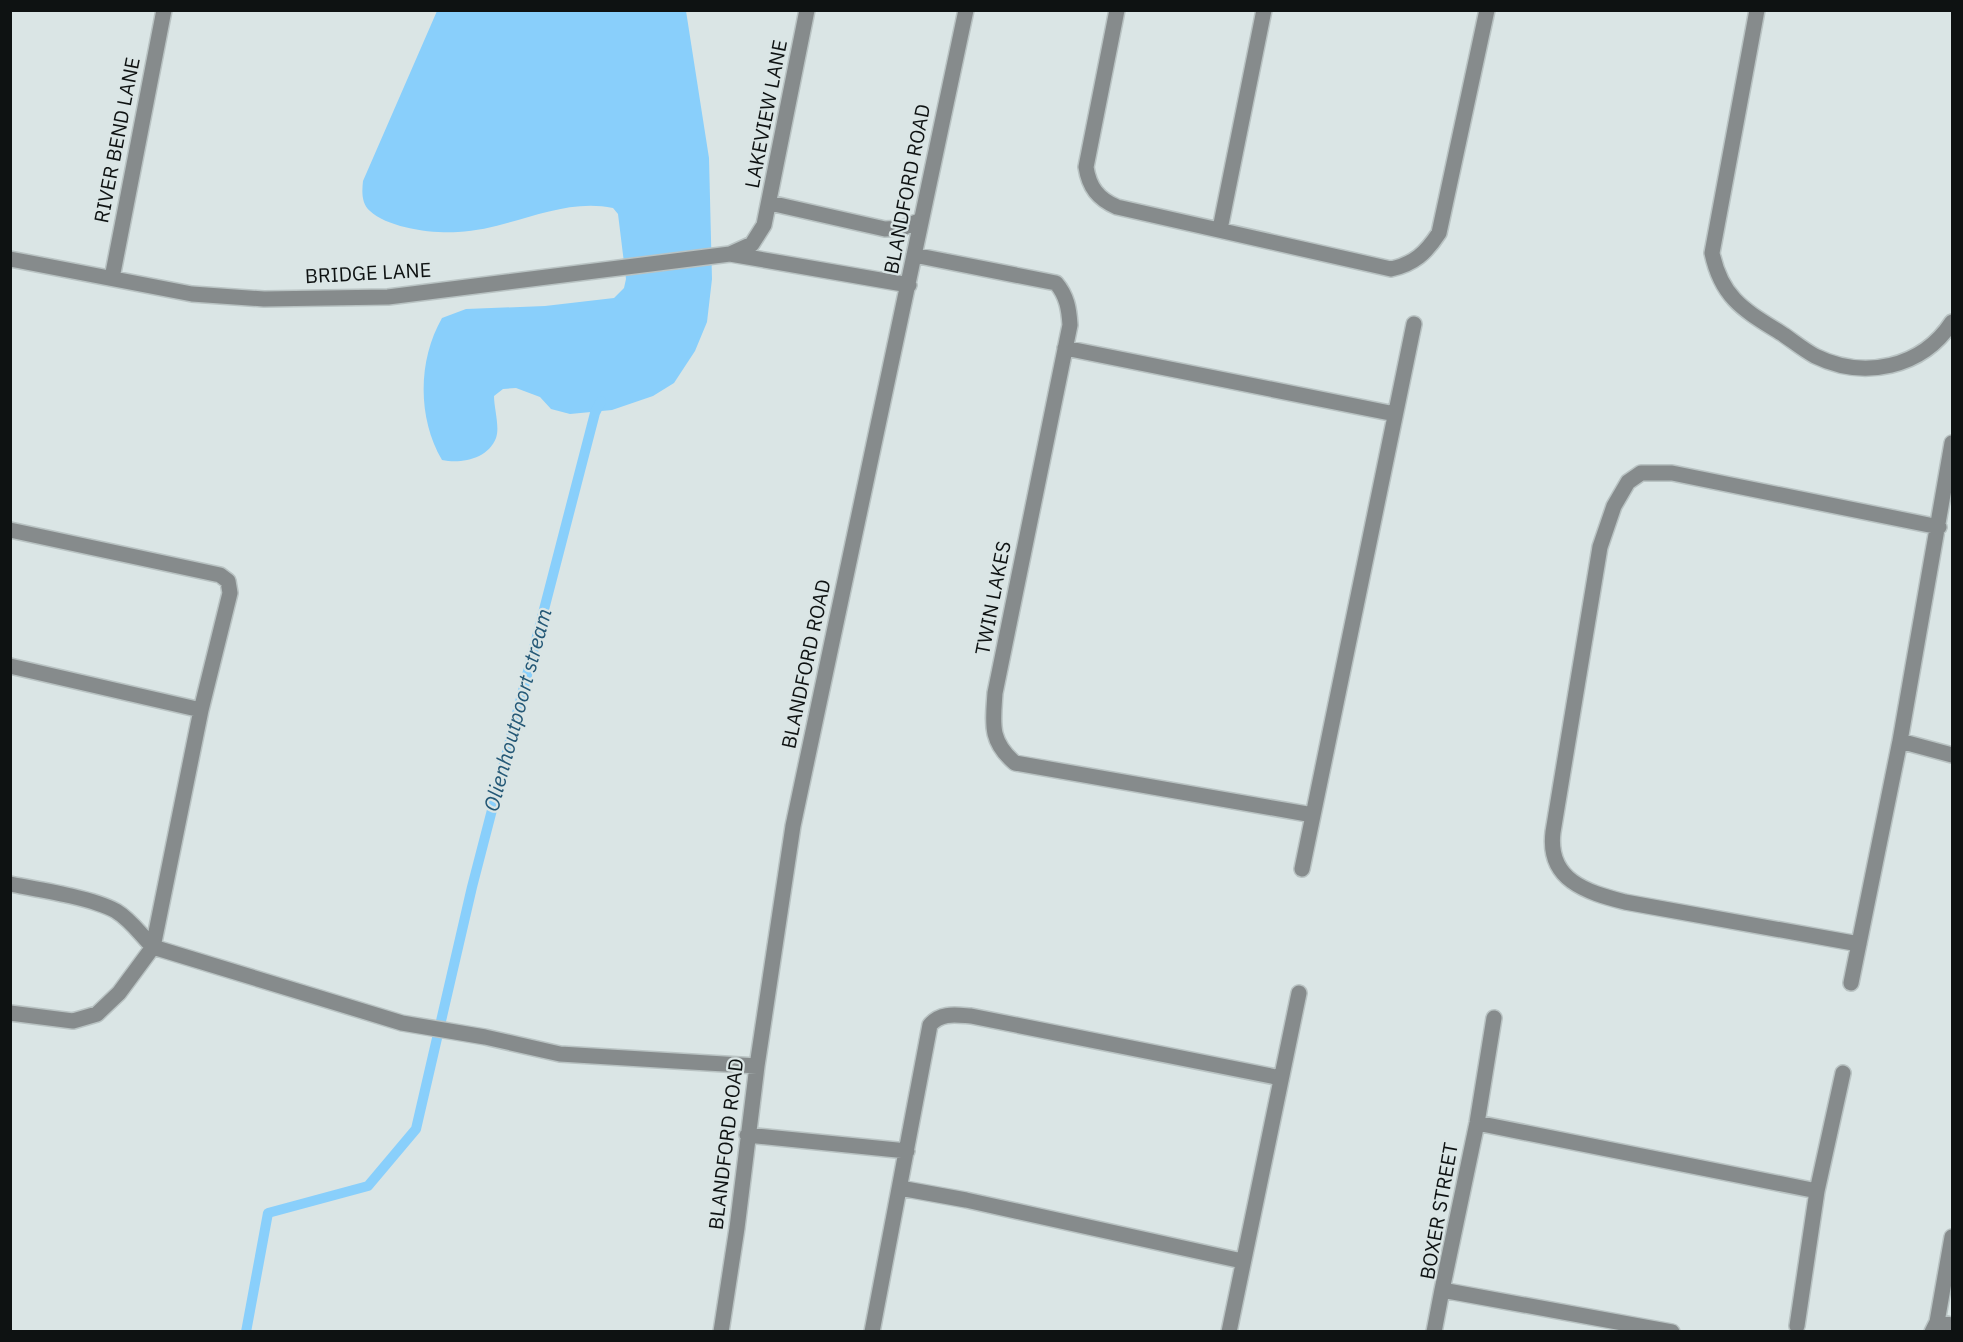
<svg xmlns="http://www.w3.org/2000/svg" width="1963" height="1342" viewBox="0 0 1963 1342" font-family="'IBM Plex Sans',sans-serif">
<rect width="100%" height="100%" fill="#dae5e5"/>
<path fill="#89cffb" d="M437 11H686L709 158 712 279 707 322 695 351 674 383 653 396 612 410 570 414 551 409 540 397 516 388 503 389 494 396C494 408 500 427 496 438 488 459 461 464 442 460 417 417 418 360 442 318L466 309 545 306 614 298 624 288 626 279 618 214 613 208C560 197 510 230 458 232 434 234 388 228 370 211 361 203 362 191 363 181Z"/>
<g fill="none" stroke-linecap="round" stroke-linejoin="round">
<path stroke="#89cffb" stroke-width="10" d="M246 1332 268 1213 368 1186 416 1129 472 887 595 413 601 401"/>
<g stroke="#b9c3c3" stroke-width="18">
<path id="minor" d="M1117 10 1086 167C1089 187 1098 199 1117 207L1391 269C1414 264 1426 253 1439 233L1487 10
M1757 10 1712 253C1722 300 1746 311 1784 335 1794 342 1804 350 1815 356 1864 380 1922 368 1952 322
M770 203 885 229 902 228 919 221
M1220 229 1264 10
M730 254 909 285
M914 255 1056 283C1067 296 1069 309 1070 325L995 693C993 723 989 741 1015 763L1313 815
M10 259 192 294 264 299 388 297 730 254 752 244 764 225 807 10
M112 278 164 10
M1065 348 1395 414
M10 530 220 575 228 581 230 593 201 710 153 947 119 993 97 1014 73 1021 10 1013
M10 666 201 710
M1900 741 1952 755
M1302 869 1414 324
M10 884C37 889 93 898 116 911 131 920 141 935 153 947L402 1023 485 1037 560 1054 757 1066
M1859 944 1625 902C1586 892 1547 880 1553 832L1600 547 1614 506 1628 482 1641 473H1672L1939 527
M1851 983 1900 741 1952 443
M1494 1018 1477 1123 1442 1290 1672 1332
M1477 1123 1817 1191 1843 1073
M747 1135 907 1151
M900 1188 966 1200 1242 1261
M1937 1322 1952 1325
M1797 1326 1817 1191
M721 1332 737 1228 757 1066 793 826 966 10
M872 1332 930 1025C941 1012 956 1015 971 1016L1281 1078
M1229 1332 1299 993
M1434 1332 1442 1290
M1932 1332 1937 1322 1952 1237"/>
</g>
<use href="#minor" stroke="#868b8c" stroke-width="15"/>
</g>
<g text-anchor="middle" stroke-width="4.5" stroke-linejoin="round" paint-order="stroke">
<g font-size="20" fill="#0e1212" stroke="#dae5e5">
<text transform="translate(766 114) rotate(-79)" y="7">LAKEVIEW LANE</text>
<text transform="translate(117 140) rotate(-79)" y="7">RIVER BEND LANE</text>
<text transform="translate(907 189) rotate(-79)" y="7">BLANDFORD ROAD</text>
<text transform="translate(368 273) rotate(-3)" y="7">BRIDGE LANE</text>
<text transform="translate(993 598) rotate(-79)" y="7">TWIN LAKES</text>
<text transform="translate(806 664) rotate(-78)" y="7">BLANDFORD ROAD</text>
<text transform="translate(726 1144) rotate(-83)" y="7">BLANDFORD ROAD</text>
<text transform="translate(1439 1211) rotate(-80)" y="7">BOXER STREET</text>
</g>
<g font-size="21" font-style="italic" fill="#245876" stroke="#dae5e5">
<text transform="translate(518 710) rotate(-75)" y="7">Olienhoutpoort stream</text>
</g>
</g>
<rect width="1963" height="1342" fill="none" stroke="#0e1212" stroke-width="24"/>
</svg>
